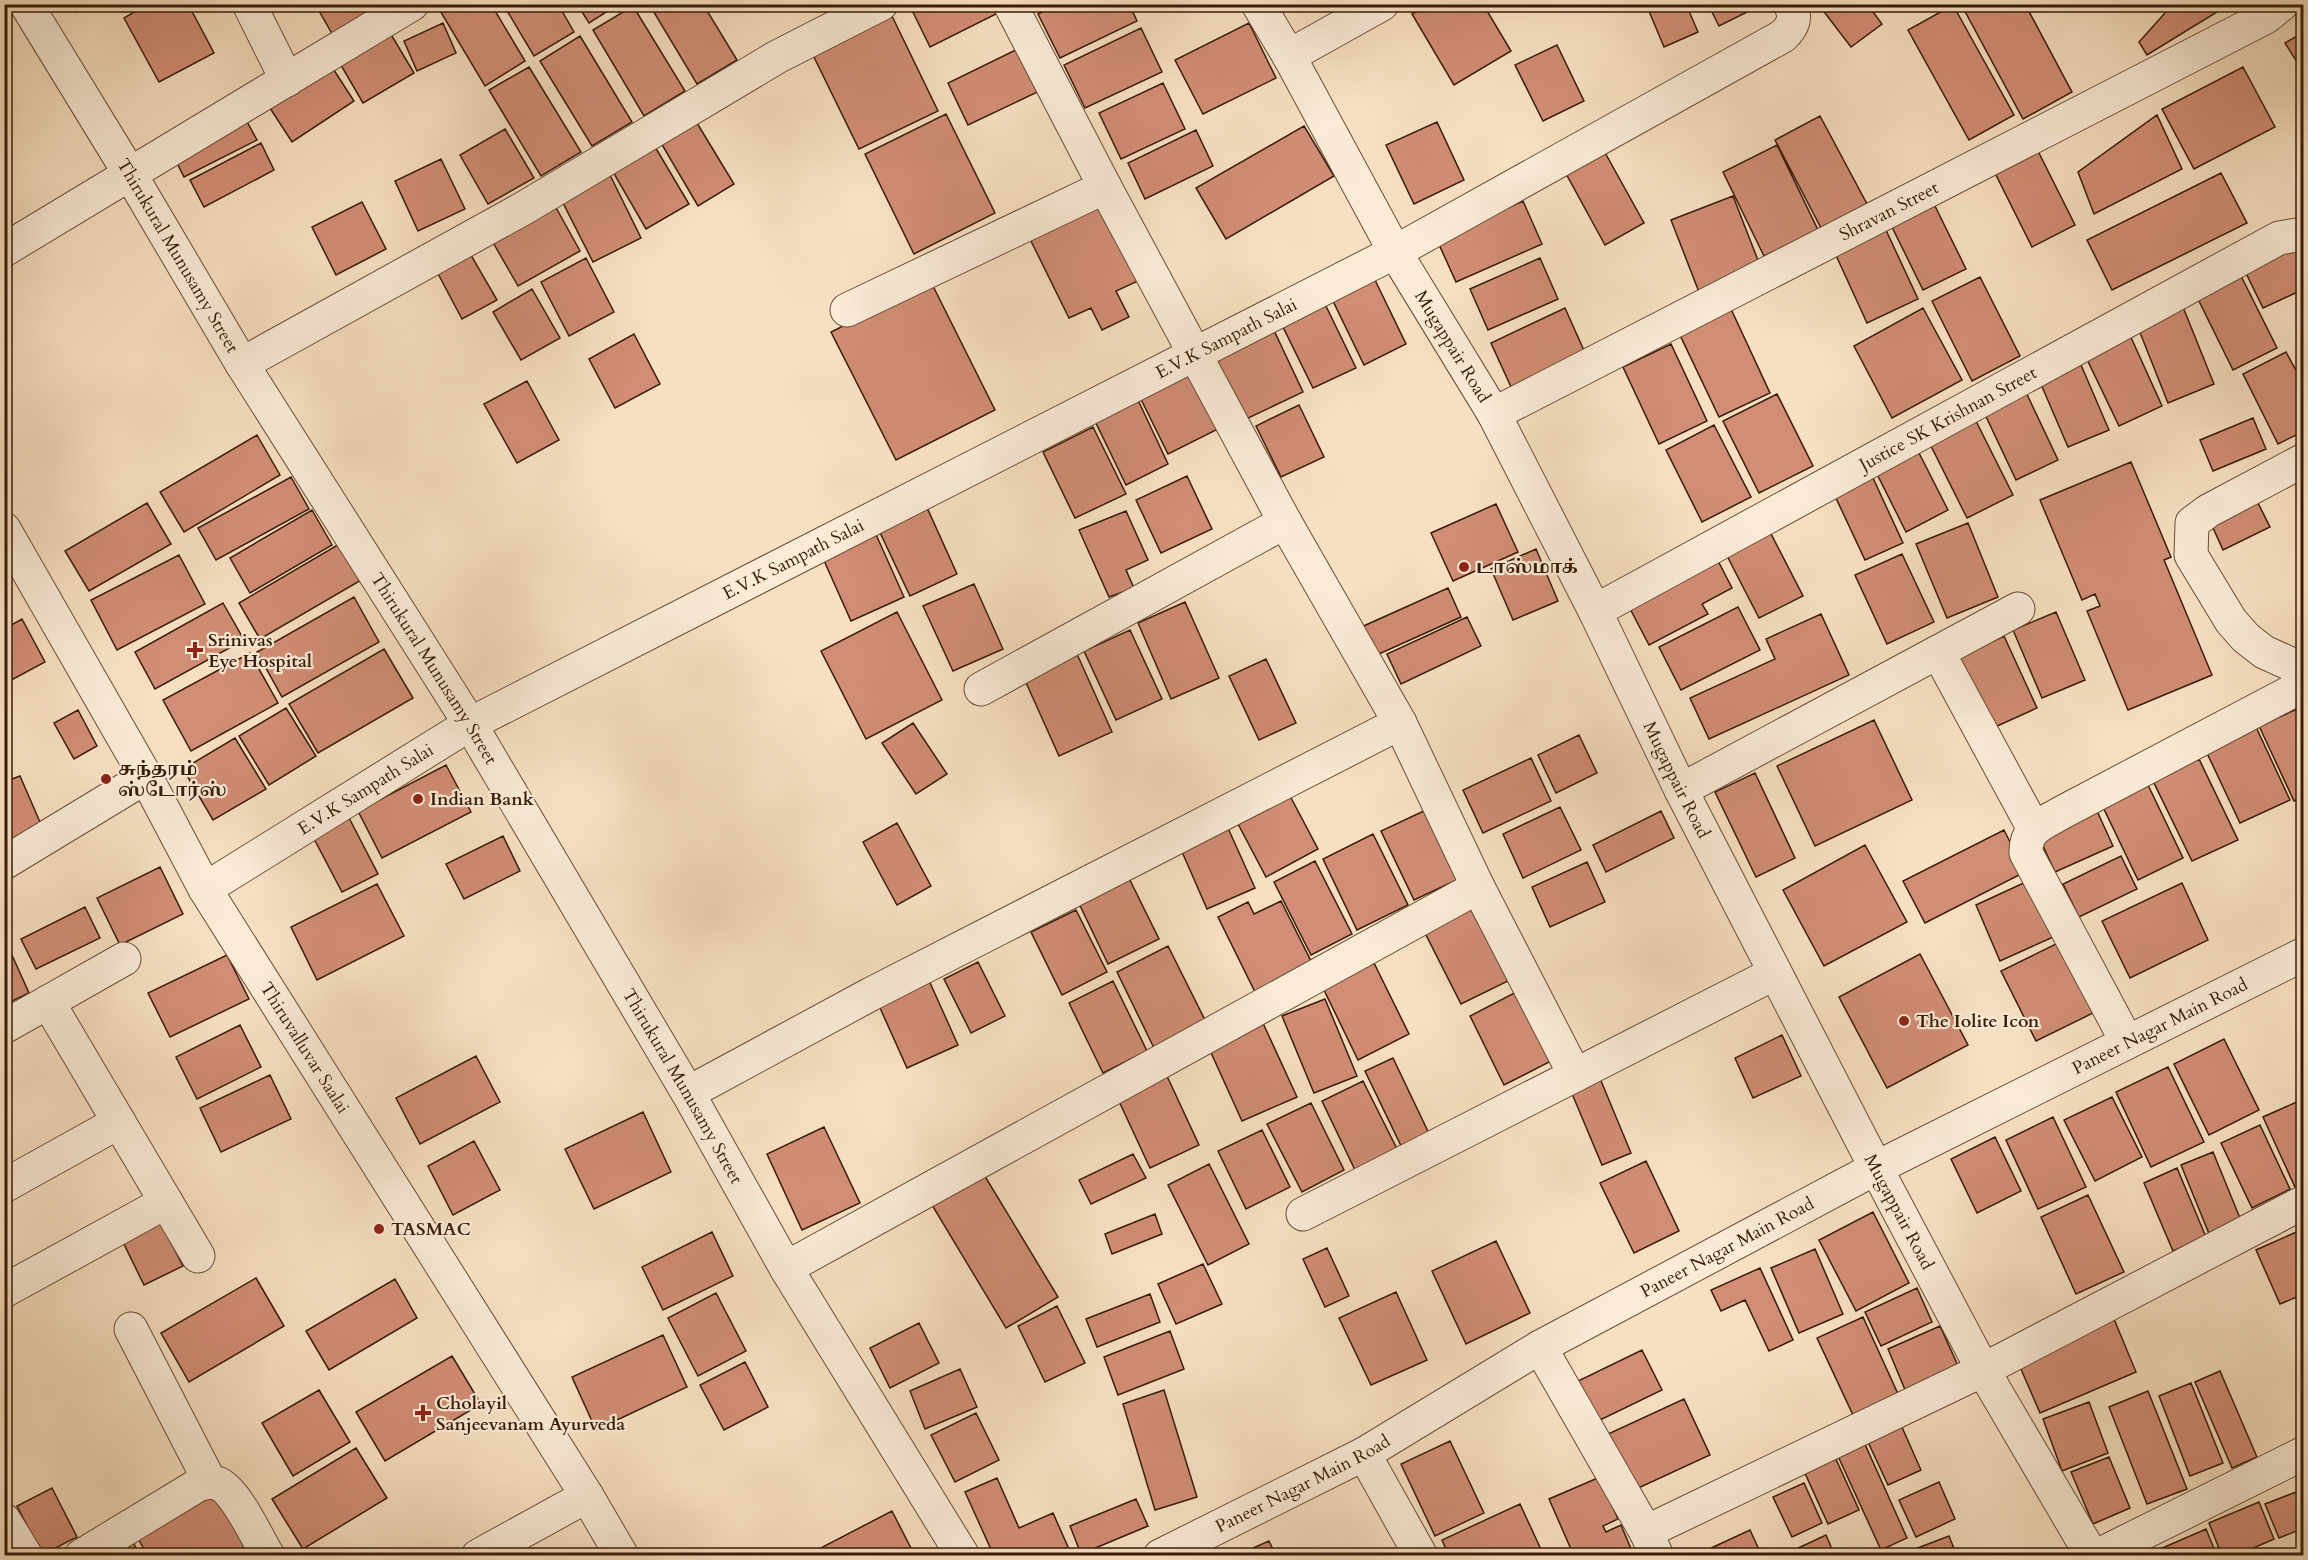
<svg xmlns="http://www.w3.org/2000/svg" width="2308" height="1560" viewBox="0 0 2308 1560" font-family="Cardo,'Noto Serif Tamil',serif">
<rect width="100%" height="100%" fill="#f7e0c1"/>
<filter id="stains"><feTurbulence type="fractalNoise" baseFrequency=".00333" numOctaves="4"/><feColorMatrix values="0 0 0 0 .2 0 0 0 0 .09 0 0 0 0 .02 0 0 0 .5 -.17"/></filter>
<radialGradient id="worn" r=".72"><stop offset=".6" stop-color="#630" stop-opacity="0"/><stop offset="1" stop-color="#630" stop-opacity=".3"/></radialGradient>
<path fill="#d18d75" stroke="#391b09" stroke-width="1.5" d="M72 4H89L76 12Z
M148 4H188L214 53 159 82 124 18Z
M315 4H390L334 37Z
M436 4H491L525 61 485 86Z
M503 4H558L574 32 534 56Z
M577 4H619L589 23Z
M649 4H703L737 60 697 84Z
M909 4H1001L1004 10 930 47Z
M1057 4H1129L1137 21 1060 58 1038 14Z
M1429 4H1483L1511 51 1454 85 1412 14Z
M1646 4H1686L1698 32 1664 47Z
M1708 4H1749L1751 10 1719 26Z
M1828 4H1883L1873 12 1882 24 1851 47 1822 9Z
M1961 4H2025L2072 92 2023 119Z
M2173 4H2222L2225 7 2147 55 2139 42Z
M1953 5 2014 115 1969 140 1908 30Z
M633 6 685 91 644 116 593 30Z
M891 14 938 111 859 149 812 53Z
M443 23 456 53 417 71 404 41Z
M1249 23 1276 78 1203 114 1175 60Z
M386 26 414 73 363 103 335 55Z
M1141 28 1162 72 1085 108 1064 65Z
M2304 32V73L2285 43Z
M580 36 632 122 592 146 540 61Z
M1028 44 1048 87 968 125 948 83Z
M1557 45 1584 101 1543 121 1515 65Z
M328 61 354 101 292 142 266 102Z
M529 67 581 152 541 176 489 90Z
M2243 67 2275 127 2194 169 2162 109Z
M1163 83 1185 129 1121 159 1099 113Z
M946 114 995 213 914 254 865 154Z
M2157 115 2182 169 2094 214 2078 172Z
M1820 116 1867 204 1821 228 1775 140Z
M245 118 257 140 184 177 173 155Z
M1437 122 1464 180 1414 204 1386 145Z
M697 123 734 184 698 206 661 143Z
M1304 126 1334 176 1226 239 1196 188Z
M505 129 534 178 488 204 460 155Z
M1196 130 1213 166 1145 199 1128 163Z
M651 140 689 204 646 229 609 165Z
M261 143 274 170 204 207 190 180Z
M1777 145 1818 230 1764 256 1723 172Z
M2035 145 2075 225 2032 247 1992 167Z
M1603 149 1644 223 1605 245 1564 170Z
M441 159 465 209 418 231 395 181Z
M609 173 641 238 593 262 560 197Z
M2221 173 2247 223 2112 290 2087 240Z
M1733 196 1761 268 1699 292 1671 220Z
M1523 201 1542 244 1456 282 1437 240Z
M362 202 386 249 336 275 312 227Z
M1100 202 1138 281 1116 291 1129 317 1102 330 1091 308 1069 318 1029 237Z
M554 204 580 251 518 286 491 239Z
M1934 204 1966 269 1923 290 1891 225Z
M1885 228 1918 299 1867 323 1834 251Z
M2299 243 2304 247V289L2263 308 2244 269Z
M468 250 497 300 462 319 435 268Z
M586 258 614 312 569 336 541 282Z
M1540 258 1558 299 1488 330 1470 289Z
M2241 276 2277 348 2233 370 2197 297Z
M1980 277 2020 356 1972 381 1932 301Z
M1375 280 1406 344 1364 365 1333 301Z
M931 282 995 410 896 460 831 332Z
M532 289 560 338 521 360 493 312Z
M1325 304 1356 368 1313 388 1282 325Z
M2183 307 2214 384 2168 403 2137 325Z
M1565 308 1586 355 1512 389 1491 343Z
M1923 308 1962 380 1892 418 1854 346Z
M1731 309 1770 393 1719 417 1679 333Z
M1269 320 1303 392 1244 420 1209 348Z
M2129 333 2162 406 2119 426 2084 353Z
M634 334 660 384 615 408 589 359Z
M1671 344 1707 421 1659 444 1623 367Z
M2286 352 2304 385V431L2278 444 2243 374Z
M2078 358 2109 430 2068 447 2037 375Z
M1189 362 1222 427 1168 454 1136 389Z
M527 381 559 440 517 463 484 404Z
M2024 388 2058 460 2016 480 1982 408Z
M1777 394 1813 466 1759 493 1723 421Z
M1138 400 1168 464 1126 485 1095 421Z
M1299 405 1324 457 1281 477 1256 426Z
M1973 415 2013 495 1967 518 1927 438Z
M2253 418 2266 449 2213 471 2200 440Z
M1714 425 1751 497 1702 522 1666 450Z
M1093 427 1126 494 1075 518 1043 452Z
M257 435 280 475 184 532 160 492Z
M1918 451 1948 510 1906 532 1876 472Z
M2131 462 2171 557 2164 560 2212 675 2128 710 2087 611 2100 606 2095 594 2082 600 2040 500Z
M1187 476 1212 529 1161 553 1136 500Z
M291 477 309 509 216 560 198 528Z
M1873 478 1903 543 1865 560 1835 496Z
M2256 499 2270 527 2223 550 2210 521Z
M924 501 957 574 910 596 876 524Z
M147 503 171 544 89 591 65 551Z
M1496 504 1518 552 1453 581 1431 533Z
M312 510 332 545 250 593 230 558Z
M1126 511 1148 560 1126 570 1134 588 1109 597 1079 530Z
M1968 523 1998 597 1947 618 1916 544Z
M1767 526 1803 596 1759 618 1723 548Z
M874 530 904 597 851 621 821 554Z
M341 543 363 579 260 639 239 603Z
M1536 549 1558 601 1513 620 1491 569Z
M1714 553 1732 588 1702 604 1708 614 1649 645 1625 599Z
M1902 554 1934 622 1887 644 1855 575Z
M179 555 205 604 117 650 91 600Z
M974 584 1003 649 953 671 923 606Z
M1448 588 1461 617 1370 658 1357 629Z
M354 597 379 642 282 697 257 652Z
M1185 602 1219 678 1171 699 1138 623Z
M223 603 244 640 155 689 135 652Z
M1738 607 1760 650 1681 690 1659 647Z
M897 612 942 700 866 739 821 651Z
M2056 612 2085 680 2042 698 2013 630Z
M1821 614 1849 675 1709 739 1690 698 1775 659 1766 639Z
M1467 617 1481 646 1401 684 1387 654Z
M22 619 45 662 4 684V629Z
M1130 630 1162 699 1116 720 1084 651Z
M2004 636 2037 708 1984 732 1951 661Z
M384 649 413 698 318 753 289 704Z
M250 653 278 703 191 751 163 700Z
M1077 654 1112 732 1059 756 1024 678Z
M1266 659 1296 723 1259 740 1229 676Z
M2304 706V796L2294 801 2259 726Z
M286 708 316 756 269 785 239 736Z
M78 710 97 746 74 759 54 723Z
M1874 720 1912 800 1815 846 1777 766Z
M913 723 947 774 916 794 882 743Z
M2256 727 2290 800 2240 823 2206 751Z
M1579 735 1597 773 1556 793 1538 755Z
M235 738 266 789 213 820 183 769Z
M1531 758 1551 801 1483 833 1463 790Z
M2199 759 2238 840 2192 861 2153 781Z
M446 765 471 812 382 858 358 811Z
M1755 773 1795 858 1756 877 1715 792Z
M20 776 43 829 12 842 4 825V782Z
M2148 785 2183 858 2138 880 2103 807Z
M1289 794 1318 849 1266 877 1237 822Z
M1560 807 1581 850 1523 878 1503 834Z
M1428 809 1461 878 1414 900 1381 831Z
M1661 811 1674 838 1606 872 1593 845Z
M2097 811 2113 846 2055 872 2039 837Z
M347 814 378 874 342 892 311 833Z
M1223 817 1255 888 1207 909 1176 838Z
M897 823 931 886 897 905 863 842Z
M2004 830 2025 872 1925 923 1903 881Z
M1373 834 1408 905 1357 930 1323 859Z
M503 836 520 871 464 899 446 864Z
M1865 845 1907 922 1824 966 1783 890Z
M2121 856 2137 889 2079 917 2063 884Z
M1315 861 1352 934 1311 955 1274 882Z
M1587 862 1605 902 1550 927 1532 887Z
M160 867 183 914 120 945 97 898Z
M1124 868 1159 939 1108 964 1074 893Z
M2028 881 2053 937 2000 961 1976 905Z
M2182 883 2208 940 2130 978 2102 921Z
M377 884 404 936 317 980 291 927Z
M1281 901 1314 967 1257 996 1218 917 1248 902 1254 914Z
M1469 904 1508 981 1461 1004 1422 927Z
M85 907 100 938 36 969 21 939Z
M1076 910 1107 972 1062 995 1031 932Z
M2058 943 2093 1013 2036 1041 2001 971Z
M1168 946 1206 1022 1154 1048 1117 972Z
M11 953 29 993 10 1002 4 990V956Z
M1920 954 1968 1045 1887 1088 1839 997Z
M227 955 249 999 170 1037 148 993Z
M978 962 1005 1016 971 1033 944 979Z
M1374 963 1409 1034 1358 1060 1323 988Z
M927 976 958 1045 907 1068 876 999Z
M1113 981 1147 1051 1103 1073 1069 1003Z
M1520 990 1555 1059 1504 1085 1470 1016Z
M1325 999 1357 1076 1314 1093 1282 1016Z
M1262 1021 1297 1097 1242 1121 1208 1046Z
M240 1025 261 1067 197 1099 176 1057Z
M1782 1035 1801 1076 1753 1098 1735 1058Z
M2224 1039 2259 1110 2209 1135 2174 1064Z
M476 1056 500 1102 420 1144 396 1098Z
M1393 1058 1432 1140 1405 1154 1365 1071Z
M2168 1067 2204 1142 2151 1167 2116 1092Z
M270 1075 291 1119 221 1152 200 1108Z
M1167 1076 1199 1145 1150 1168 1118 1099Z
M1599 1076 1631 1153 1602 1165 1570 1089Z
M1363 1081 1397 1149 1355 1170 1322 1101Z
M2112 1097 2142 1157 2095 1181 2064 1120Z
M2301 1100 2304 1107V1197L2300 1198 2263 1117Z
M1311 1103 1344 1170 1302 1192 1267 1124Z
M643 1112 671 1172 594 1209 565 1149Z
M2053 1117 2086 1187 2038 1209 2006 1140Z
M2260 1125 2290 1189 2252 1208 2221 1143Z
M824 1127 860 1203 802 1230 767 1154Z
M1262 1130 1290 1187 1246 1209 1218 1151Z
M1995 1137 2021 1191 1977 1213 1951 1159Z
M474 1141 500 1190 453 1215 428 1166Z
M2213 1152 2242 1223 2210 1236 2181 1165Z
M1133 1154 1146 1178 1091 1204 1079 1180Z
M1646 1161 1679 1231 1634 1253 1600 1183Z
M1209 1164 1249 1244 1208 1265 1168 1185Z
M2177 1168 2206 1237 2173 1251 2144 1183Z
M983 1173 1058 1297 1006 1328 932 1205Z
M2088 1195 2124 1272 2076 1294 2041 1217Z
M1873 1212 1909 1283 1856 1311 1819 1240Z
M1155 1214 1162 1234 1112 1254 1105 1234Z
M158 1217 183 1266 144 1285 120 1236Z
M2301 1230 2304 1236V1294L2280 1304 2256 1250Z
M712 1232 733 1276 663 1310 642 1267Z
M1496 1241 1530 1313 1466 1344 1432 1271Z
M1327 1248 1349 1296 1325 1307 1303 1259Z
M1815 1249 1843 1314 1799 1333 1771 1268Z
M1203 1264 1222 1304 1176 1324 1158 1284Z
M1760 1268 1793 1340 1769 1351 1745 1300 1721 1311 1711 1290Z
M256 1278 284 1326 189 1382 161 1333Z
M395 1279 417 1318 329 1370 306 1331Z
M1917 1288 1932 1322 1881 1346 1865 1312Z
M1396 1292 1427 1360 1371 1385 1339 1318Z
M716 1293 746 1351 698 1376 668 1318Z
M1150 1294 1160 1322 1097 1347 1086 1319Z
M1057 1306 1085 1363 1045 1382 1018 1326Z
M1863 1317 1898 1394 1853 1415 1817 1338Z
M2114 1319 2136 1372 2040 1413 2017 1360Z
M919 1323 939 1363 890 1388 870 1348Z
M1940 1326 1959 1368 1906 1392 1888 1349Z
M1170 1331 1184 1369 1118 1395 1104 1357Z
M663 1335 687 1387 596 1430 572 1377Z
M1642 1350 1662 1390 1596 1422 1576 1382Z
M452 1356 481 1404 385 1461 356 1412Z
M745 1362 768 1407 724 1430 700 1385Z
M960 1369 977 1407 925 1429 910 1391Z
M2220 1371 2257 1457 2232 1468 2195 1382Z
M2191 1383 2223 1463 2190 1476 2159 1396Z
M319 1390 350 1442 293 1476 262 1423Z
M1164 1390 1197 1497 1155 1510 1123 1404Z
M2148 1391 2187 1489 2147 1504 2109 1407Z
M1684 1399 1710 1455 1634 1490 1608 1434Z
M2089 1402 2108 1453 2062 1471 2043 1419Z
M976 1413 999 1460 955 1482 931 1435Z
M1901 1425 1921 1470 1888 1485 1867 1440Z
M1450 1441 1484 1513 1435 1536 1401 1464Z
M1864 1442 1907 1538 1881 1550 1837 1454Z
M356 1448 387 1498 303 1549 272 1499Z
M1835 1457 1859 1510 1828 1524 1804 1471Z
M2109 1457 2130 1508 2093 1524 2071 1472Z
M1600 1477 1618 1519 1603 1526 1606 1532 1621 1525 1634 1556H1574L1549 1499Z
M997 1478 1019 1528 1053 1513 1068 1547 1050 1556H994L965 1492Z
M1939 1482 1955 1519 1916 1537 1899 1500Z
M1804 1483 1822 1523 1792 1537 1773 1497Z
M52 1488 77 1537 42 1555 17 1506Z
M210 1489 245 1546 229 1556H148L136 1535Z
M2304 1489V1528L2279 1538 2265 1504Z
M1136 1499 1148 1526 1081 1554 1070 1526Z
M2259 1502 2274 1539 2235 1556H2222L2209 1523Z
M1520 1504 1544 1556H1449L1442 1540Z
M892 1511 915 1556H815L813 1552Z
M2206 1529 2217 1556H2144Z
M1750 1530 1762 1556H1694Z
M1826 1535 1835 1556H1794L1792 1551Z
M1949 1536 1957 1556H1912L1910 1551Z
M132 1540 140 1556H103Z
M1269 1541 1276 1556H1235Z"/>
<g fill="none" stroke-linecap="round" stroke-linejoin="round">
<g stroke="#684c37" stroke-width="35">
<g id="minor">
<path id="s1" d="M26 4 130 174 242 364 470 724 688 1093 786 1268 963 1556"/>
<path d="M249 4 287 80"/>
<path d="M1010 4 1105 187 1285 522 1400 723 1478 887 1575 1075"/>
<path id="s2" d="M1258 4 1289 56 1395 252 1494 414 1595 611 1681 790 1876 1168 1983 1370 2092 1556"/>
<path d="M1289 56 1382 4"/>
<path d="M4 250 412 4"/>
<path d="M847 310 1105 187"/>
<path d="M242 364 524 208 777 57 881 4"/>
<path id="s3" d="M1494 414 2266 17 2282 4"/>
<path d="M2304 460 2208 511 2192 523 2191 555 2231 621 2246 638 2264 652 2304 670"/>
<path id="s4" d="M1595 611 2279 238 2297 235 2304 237"/>
<path d="M1938 652 2034 829"/>
<path d="M981 689 1285 522"/>
<path d="M1681 790 2018 609"/>
<path d="M4 863 146 777"/>
<path id="s5" d="M205 889 470 724 1395 252 1783 36C1793 26 1797 18 1790 4"/>
<path d="M48 1002 198 1256"/>
<path d="M4 1027 124 959"/>
<path d="M2127 1042 2026 853C2025 828 2043 824 2061 813L2304 685"/>
<path d="M688 1093 871 994 1400 723"/>
<path d="M4 1186 119 1122"/>
<path d="M1303 1214 1775 973"/>
<path d="M786 1268 1478 887"/>
<path d="M4 1291 166 1202"/>
<path d="M131 1329 210 1482"/>
<path d="M1540 1347 1646 1532"/>
<path d="M1364 1454 1421 1556"/>
<path d="M4 1520 26 1556"/>
<path d="M1657 1556 1646 1532 1983 1370 2304 1202"/>
<path d="M2097 1556 2304 1453"/>
</g>
</g>
<g stroke="#684c37" stroke-width="35">
<g id="tertiary">
<path id="s6" d="M4 529 146 777 205 889 587 1496 622 1556"/>
<path d="M81 1556 198 1485C204 1483 210 1481 217 1483 236 1490 257 1538 268 1556"/>
<path d="M478 1556 587 1496"/>
<path id="s7" d="M1160 1556 1364 1454 1540 1347 1876 1168 2304 954"/>
</g>
</g>
<use href="#minor" stroke="#faebd7" stroke-width="33"/>
<use href="#tertiary" stroke="#faebd7" stroke-width="33"/>
</g>
<g fill="#8f2418" stroke="#faebd7" stroke-width="2">
<circle cx="1464" cy="567" r="6"/>
<path d="M192 641h6v6h6v6h-6v6h-6v-6h-6v-6h6z"/>
<circle cx="106" cy="779" r="6"/>
<circle cx="418" cy="799" r="6"/>
<circle cx="1904" cy="1021" r="6"/>
<circle cx="379" cy="1229" r="6"/>
<path d="M420 1404h6v6h6v6h-6v6h-6v-6h-6v-6h6z"/>
</g>
<g text-anchor="middle" stroke-width="4.5" stroke-linejoin="round" paint-order="stroke">
<g font-size="18" fill="#391b09" stroke="#faebd7">
<text dy="6" stroke="none"><textPath href="#s3" startOffset="444">Shravan Street</textPath></text>
<text dy="6" stroke="none"><textPath href="#s1" startOffset="294">Thirukural Munusamy Street</textPath></text>
<text dy="6" stroke="none"><textPath href="#s5" startOffset="1161">E.V.K Sampath Salai</textPath></text>
<text dy="6" stroke="none"><textPath href="#s2" startOffset="394">Mugappair Road</textPath></text>
<text dy="6" stroke="none"><textPath href="#s4" startOffset="402">Justice SK Krishnan Street</textPath></text>
<text dy="6" stroke="none"><textPath href="#s5" startOffset="675">E.V.K Sampath Salai</textPath></text>
<text dy="6" stroke="none"><textPath href="#s1" startOffset="780">Thirukural Munusamy Street</textPath></text>
<text dy="6" stroke="none"><textPath href="#s2" startOffset="882">Mugappair Road</textPath></text>
<text dy="6" stroke="none"><textPath href="#s5" startOffset="189">E.V.K Sampath Salai</textPath></text>
<text dy="6" stroke="none"><textPath href="#s7" startOffset="1132">Paneer Nagar Main Road</textPath></text>
<text dy="6" stroke="none"><textPath href="#s6" startOffset="600">Thiruvalluvar Saalai</textPath></text>
<text dy="6" stroke="none"><textPath href="#s1" startOffset="1266">Thirukural Munusamy Street</textPath></text>
<text dy="6" stroke="none"><textPath href="#s2" startOffset="1368">Mugappair Road</textPath></text>
<text dy="6" stroke="none"><textPath href="#s7" startOffset="646">Paneer Nagar Main Road</textPath></text>
<text dy="6" stroke="none"><textPath href="#s7" startOffset="160">Paneer Nagar Main Road</textPath></text>
</g>
<g font-size="18" font-weight="bold" fill="#391b09" stroke="#faebd7" text-anchor="start">
<text x="1476" y="573">டாஸ்மாக்</text>
<text x="208" y="646">Srinivas<tspan x="208" dy="21">Eye Hospital</tspan></text>
<text x="118" y="775">சுந்தரம்<tspan x="118" dy="21">ஸ்டோர்ஸ்</tspan></text>
<text x="430" y="805">Indian Bank</text>
<text x="1916" y="1027">The Iolite Icon</text>
<text x="391" y="1235">TASMAC</text>
<text x="436" y="1409">Cholayil<tspan x="436" dy="21">Sanjeevanam Ayurveda</tspan></text>
</g>
</g>
<rect width="2308" height="1560" fill="none" stroke="#f7e0c1" stroke-width="24"/>
<rect x="6" y="6" width="2296" height="1548" fill="none" stroke="#391b09" stroke-width="3"/>
<rect x="12" y="12" width="2284" height="1536" fill="none" stroke="#391b09" stroke-width="1.5"/>
<rect width="100%" height="100%" filter="url(#stains)"/>
<rect width="100%" height="100%" fill="url(#worn)"/>
</svg>
